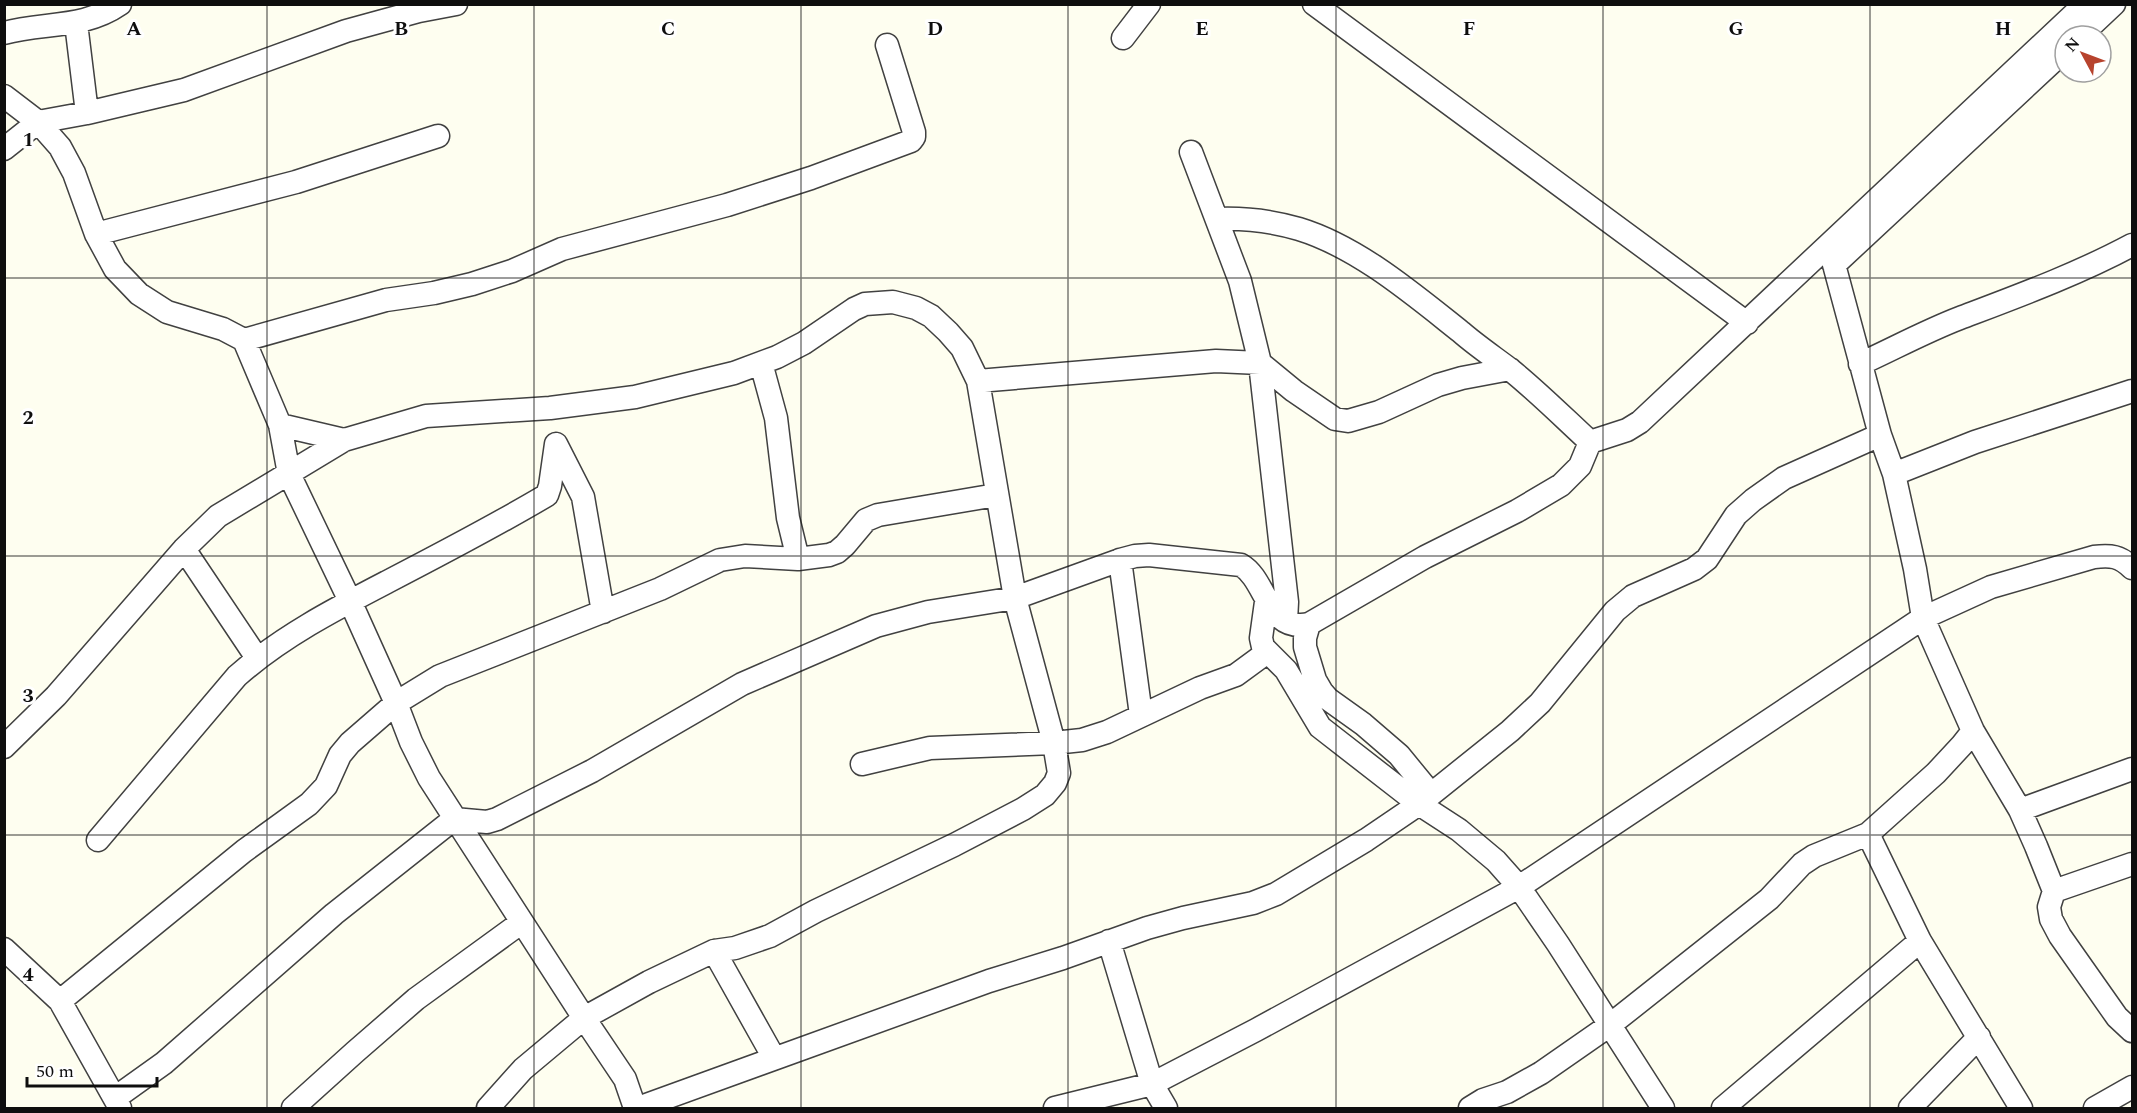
<svg xmlns="http://www.w3.org/2000/svg" width="2137" height="1113" viewBox="0 0 2137 1113" font-family="Spectral,serif">
<rect width="100%" height="100%" fill="#fefef0"/>
<g fill="none" stroke-linecap="round" stroke-linejoin="round">
<g stroke="#414141" stroke-width="25">
<path id="minor" d="M1314 4 1747 323
M76 23 87 113
M4 33C44 22 84 29 120 4
M2080 36 2114 4
M1123 38 1149 4
M4 96 38 122 60 147 74 173 96 234 115 269 139 294 167 312 223 329 244 340 280 425 289 474 350 601 396 703 411 742 429 778 584 1018 625 1079 635 1108
M4 149 38 122 87 113 184 90 346 31 419 11 456 4
M1191 152 1240 281 1260 363 1287 602 1286 621
M1218 219C1246 218 1272 221 1299 229 1358 247 1413 294 1461 332 1477 346 1495 358 1512 371 1539 393 1564 418 1590 442
M96 234 296 182 438 136
M1829 246 1880 435 1894 474 1915 569 1923 618 1973 731 2020 810 2036 846 2054 891 2049 907 2051 919 2060 936 2117 1017 2132 1031
M1834 265 2065 50
M244 340 386 300 434 293 472 284 512 271 562 249 727 205 811 178 911 141 914 137V132L887 45
M761 363 776 418 788 518 798 559
M1860 364C1893 349 1926 331 1960 318 2018 296 2078 274 2132 245
M978 381 1216 361 1260 363 1294 391 1335 419 1348 421 1379 412 1438 385 1462 378 1510 369
M280 425 344 440
M1894 474 1975 442 2132 391
M184 549 257 658
M1120 560 1141 715
M1266 602 1261 638 1263 647 1286 670 1320 727 1419 804 1459 830 1496 861 1519 887 1558 944 1663 1108
M1309 624 1305 638V647L1315 680 1322 692 1328 699 1363 724 1399 755 1431 794
M4 747 56 696 184 549 218 516 344 440 426 416 550 408 635 397 734 373 777 357 804 343 854 309 865 304 893 302 916 308 931 316 948 332 962 348 978 381 1015 598 1054 743 1059 773 1055 783 1045 795 1023 809 954 845 816 911 770 936 735 948 714 951 649 982 584 1018 523 1069 488 1108
M862 764 930 748 1054 743 1082 740 1107 732 1200 688 1236 675 1266 653
M2020 810 2132 769
M1868 834 1920 941 2021 1108
M98 840 237 676C281 637 335 609 387 582 441 554 495 526 547 495L550 486 556 444 583 497 603 612
M2054 891 2132 864
M1109 941 1152 1084 1166 1108
M4 949 60 1001 120 1108
M714 951 774 1058
M60 1001 244 851 309 804 326 786 340 755 350 743 396 703 440 676 660 589 720 560 745 556 798 559 829 555 837 552 845 545 866 520 878 515 996 495
M115 1098 164 1063 334 914 454 819 487 822 497 819 592 771 742 684 876 626 928 612 1015 598 1120 560 1135 556 1149 555 1241 565C1267 580 1267 633 1309 624L1425 557 1517 511 1561 485 1580 466 1590 442 1627 430 1640 422 2085 4
M293 1108 355 1052 416 999 522 922
M638 1108 989 981 1063 958 1147 928 1183 918 1253 903 1276 894 1366 840 1419 804 1510 731 1540 703 1615 611 1633 596 1694 569 1707 559 1736 515 1753 500 1784 478 1880 435
M1055 1108 1152 1084 1256 1030 1519 887 1923 618 1991 587 2094 557C2111 555 2120 556 2132 568
M1470 1108 1483 1100 1507 1092 1541 1073 1610 1025 1769 899 1802 864 1814 856 1868 834 1936 773 1962 745 1973 731
M1723 1108 1920 941
M1910 1108 1979 1037
M2095 1108 2132 1087"/>
</g>
<use href="#minor" stroke="#fff" stroke-width="22"/>
</g>
<path fill="none" stroke="#0e0e0e" stroke-width="1.5" stroke-opacity="0.55" d="M267 4V1108M534 4V1108M801 4V1108M1068 4V1108M1336 4V1108M1603 4V1108M1870 4V1108M4 278H2132M4 556H2132M4 835H2132"/>
<g font-size="20" text-anchor="middle" font-weight="bold" fill="#0e0e0e" stroke="#fff" stroke-width="6" stroke-linejoin="round" paint-order="stroke">
<text x="134" y="35">A</text>
<text x="401" y="35">B</text>
<text x="668" y="35">C</text>
<text x="935" y="35">D</text>
<text x="1202" y="35">E</text>
<text x="1469" y="35">F</text>
<text x="1736" y="35">G</text>
<text x="2003" y="35">H</text>
<text x="28" y="146">1</text>
<text x="28" y="424">2</text>
<text x="28" y="702">3</text>
<text x="28" y="981">4</text>
</g>
<rect width="2137" height="1113" fill="none" stroke="#0e0e0e" stroke-width="12"/>
<g transform="translate(2083 54) rotate(311)"><circle r="28" fill="#ffffff" stroke="#9f9f9f" stroke-width="1.5"/>
<path d="M0-4.5L10 22L0 15L-10 22Z" fill="#b7432d"/>
<text y="-9" font-size="16" font-weight="bold" text-anchor="middle" fill="#0e0e0e">N</text>
</g>
<path d="M27 1077v9h130v-9" fill="none" stroke="#0e0e0e" stroke-width="3"/>
<text x="36" y="1077" font-size="18" fill="#0e0e0e" stroke="#ffffff" stroke-width="4.5" paint-order="stroke">50 m</text>
</svg>
